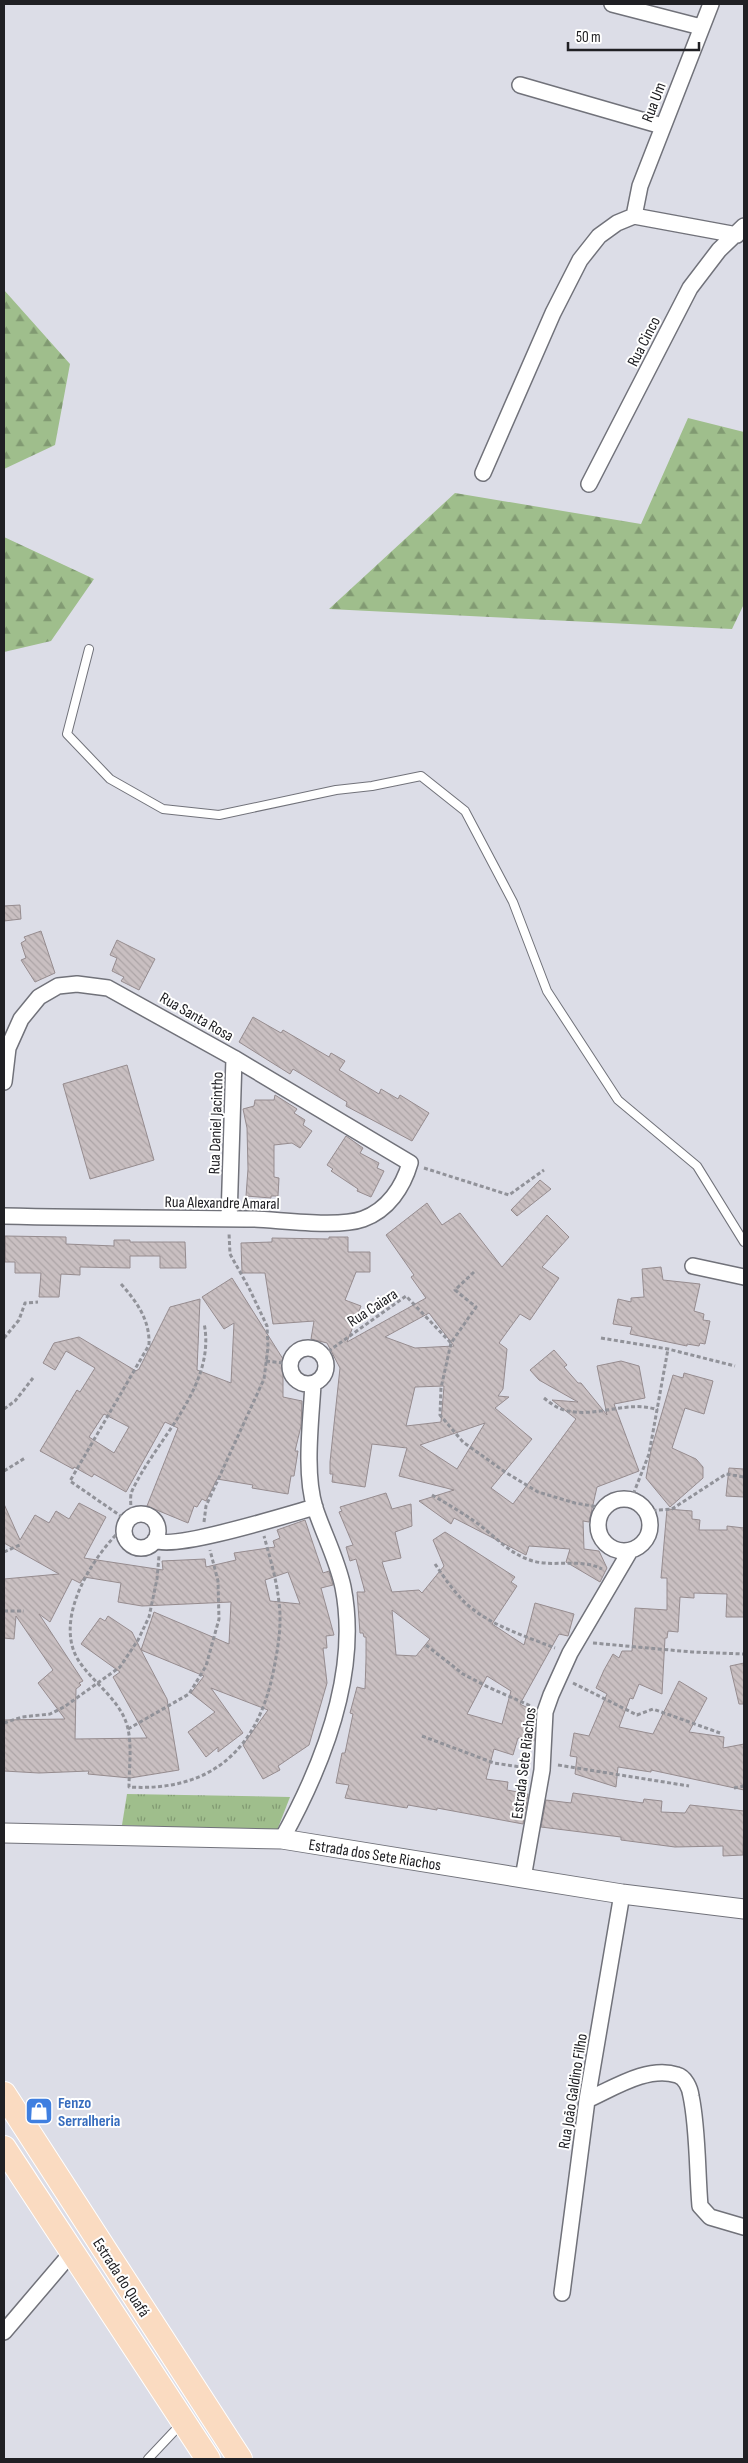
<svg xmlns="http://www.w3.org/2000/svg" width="748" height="2463" viewBox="0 0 748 2463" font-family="'Sofia Sans Condensed',sans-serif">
<defs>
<pattern id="forest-firs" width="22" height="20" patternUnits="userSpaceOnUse" patternTransform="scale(1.25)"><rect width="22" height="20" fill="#9fbe8c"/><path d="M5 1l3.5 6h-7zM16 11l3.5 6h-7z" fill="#819a72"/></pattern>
<pattern id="park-tufts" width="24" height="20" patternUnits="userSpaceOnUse" patternTransform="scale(1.25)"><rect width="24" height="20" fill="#9fbe8c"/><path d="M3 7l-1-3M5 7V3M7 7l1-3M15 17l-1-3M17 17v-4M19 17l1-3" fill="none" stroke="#819a72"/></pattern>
<pattern id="building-back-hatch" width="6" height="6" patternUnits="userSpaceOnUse" patternTransform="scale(1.25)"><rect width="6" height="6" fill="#c9bfc1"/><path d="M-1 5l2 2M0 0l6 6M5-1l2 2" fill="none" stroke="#aca4a6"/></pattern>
</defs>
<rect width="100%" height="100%" fill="#dcdde7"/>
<path fill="url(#forest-firs)" d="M4 290 70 364 55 445 4 469Z
M688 418 744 432V604L732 629 329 609 455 493 641 524Z
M4 537 94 579 51 641 4 652Z"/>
<path fill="url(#park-tufts)" d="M127 1794 290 1797 276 1833 122 1825Z"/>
<path fill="url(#building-back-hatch)" stroke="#968c8f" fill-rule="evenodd" d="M20 905 21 919 4 921V906Z
M41 931 55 973 35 982 21 960 26 958 21 943 26 940 24 937Z
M117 940 155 959 139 990 121 981 124 977 112 971 117 958 110 955Z
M253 1017 281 1033 283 1030 329 1057 331 1053 345 1061 339 1070 379 1094 381 1089 398 1099 400 1095 429 1113 412 1141 346 1106 347 1102 293 1069 290 1074 239 1042Z
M127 1065 154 1160 90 1179 63 1084Z
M275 1095 297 1109 294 1113 305 1120 303 1125 312 1131 300 1148 292 1143 274 1145V1177L279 1178 278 1196H271V1198L246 1196 248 1169 247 1128 243 1109 254 1106 255 1100H274Z
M346 1136 363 1148 360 1153 379 1163 377 1168 384 1171 371 1197 357 1191 358 1189 331 1171 333 1169 327 1165Z
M540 1180 551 1189 517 1216 511 1210Z
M427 1203 442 1225 460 1213 502 1267 547 1215 569 1237 542 1267 559 1278 530 1320 520 1314 499 1343 507 1349 503 1389 498 1396 509 1397 495 1408 532 1439 491 1488 513 1504 576 1419 552 1400 578 1402 539 1380 530 1370 554 1350 567 1365 564 1367 578 1383H581L607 1415 597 1366 621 1361 639 1366 645 1398 614 1404 639 1471 597 1487 589 1522 583 1521 584 1549 599 1551 607 1568 600 1582 566 1562 570 1549 529 1546 526 1555 454 1518 451 1524 419 1501 454 1490 399 1476 407 1448 372 1444 365 1487 332 1482 333 1474H330V1462L340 1368 327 1343 311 1339 314 1321 273 1324 265 1273H242L241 1243 272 1242V1238L329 1239V1237H348V1252H370V1272H356L345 1300 361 1306 347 1342 426 1298 411 1277 414 1275 386 1235ZM429 1313 454 1346 415 1348 385 1337ZM444 1386 441 1422 406 1426 415 1387ZM485 1423 457 1469 420 1445Z
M5 1236 66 1237V1244L114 1246V1240H130V1242H185L186 1268H160V1256H130V1268L80 1267V1275L61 1274 59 1297H39L41 1273H15V1262H5Z
M661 1267 663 1280 700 1284 694 1311 704 1314 703 1320 710 1321 705 1344 700 1343 699 1346 687 1344V1346L630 1334 632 1327 613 1324 618 1299 631 1302V1298L644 1297 642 1269Z
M232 1278 283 1359V1397L302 1401 301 1426 295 1451H298L294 1476H291L288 1494 252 1488 253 1485 217 1479 206 1501 202 1499 197 1507 194 1506 188 1523 147 1506 178 1428 165 1422 126 1492 94 1474 92 1477 74 1467 73 1469 40 1451 77 1390 80 1392 95 1368 66 1351 55 1370 43 1363 54 1343 79 1337 136 1371 139 1369 170 1307 200 1299 197 1370 231 1383 234 1323 224 1329 202 1297ZM104 1414 129 1427 114 1453 89 1437Z
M684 1373 713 1381 704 1414 685 1408 672 1448 696 1459 703 1467V1478L670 1507 646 1478 651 1450 673 1375 683 1378Z
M729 1468 744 1469V1497L726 1496Z
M386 1493 392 1509 411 1504 412 1526 395 1532 401 1558 382 1562 392 1592 419 1590 422 1593 444 1566 433 1540 445 1532 515 1577 511 1582 517 1586 492 1624 524 1645 535 1603 574 1614 568 1636 559 1634 520 1704 536 1712 534 1741 518 1738 513 1755 494 1749 486 1779 508 1782 507 1790 528 1794 523 1824 437 1808V1810L408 1805 407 1808 345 1798 349 1785 336 1783 342 1753H345L353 1714 350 1713 357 1687 365 1689 366 1659V1637H364L363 1633H360L357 1592H365L356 1559 350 1561 346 1547 353 1545 339 1512 342 1511 340 1507ZM392 1610 430 1639 416 1656 396 1655ZM487 1676 511 1691 502 1724 467 1714Z
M79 1503 106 1517 84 1558 163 1570 162 1561 205 1559 206 1567 236 1560 234 1553 275 1547 273 1541 280 1538 277 1530 305 1520 323 1573 329 1571 333 1585 321 1588 334 1635 326 1636 327 1648H323L327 1683 309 1745 278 1766 280 1770 263 1779 243 1745 268 1710 211 1688 243 1733 218 1752V1747L206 1757 188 1732 215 1712 191 1693 204 1676 141 1650 167 1699 179 1770 130 1778 88 1774 89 1771 39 1773 4 1771V1720L65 1719 38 1683 53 1670 16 1616 14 1639 4 1638V1579L59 1574 4 1543V1504L20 1540 35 1515 49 1523 56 1511 69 1519ZM288 1572 300 1604 270 1601 265 1580ZM84 1577 121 1583 118 1602 142 1606 231 1602 229 1644 154 1612 141 1650 132 1632 108 1616 105 1621 100 1618 81 1644 120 1672 113 1677 147 1738 75 1739 76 1689 81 1685 79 1683 83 1681 39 1614 50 1622 72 1579 80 1583Z
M667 1509 692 1511V1519L700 1520 699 1530H727V1526L744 1528V1617H726L727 1594 694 1593V1598L680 1597 678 1632 668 1631 667 1638H665L662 1694 639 1684 633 1699 630 1698 619 1727 653 1734 679 1681 707 1698 689 1732 724 1737 723 1748 744 1744V1790L651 1770V1772L618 1767 616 1787 575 1774 577 1757 570 1756 574 1733 589 1736 607 1694 596 1688 604 1670 613 1654 619 1658 622 1651H632L635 1608 667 1610V1578H661Z
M744 1663V1704H739L730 1666Z
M573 1793 643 1803 644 1799 662 1801 661 1812 685 1813 690 1805 744 1811 743 1855 723 1856V1846L675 1847 621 1840V1837L541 1827 546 1800 571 1803Z"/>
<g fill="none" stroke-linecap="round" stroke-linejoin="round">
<g stroke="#71727a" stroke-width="10">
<path id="service" d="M89 649 67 734 110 779 163 809 219 815 336 790 372 786 421 776 465 811 513 902 547 991 618 1100 697 1166 744 1242
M148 2459 181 2424"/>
</g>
<g stroke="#71727a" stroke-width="18">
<path id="minor" d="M612 4 701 27
M520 85 662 126
M634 216 640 186 711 4
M483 473 553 313 580 260 599 236 617 223 634 216 737 235
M589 484 690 288 719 250 744 226
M4 1082 8 1048 21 1019 39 997 58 986 77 984 108 988 234 1058 410 1163C403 1187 388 1210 363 1219 338 1228 282 1220 254 1219 170 1218 87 1218 4 1216
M229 1219 234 1058
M693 1266 744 1277
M290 1366a18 18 0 1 1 36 0a18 18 0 1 1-36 0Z
M598 1525a26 26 0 1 1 52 0a26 26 0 1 1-52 0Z
M124 1531a17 17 0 1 1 34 0a17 17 0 1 1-34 0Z
M155 1540C172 1551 290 1514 315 1507
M282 1839C323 1765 360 1673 343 1587 337 1559 324 1535 315 1508 304 1473 311 1421 313 1384
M523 1878 542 1770 545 1712 551 1695 570 1653 630 1551
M587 2100C612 2089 648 2065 677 2075 685 2077 690 2088 691 2096 698 2129 697 2171 700 2206L710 2217 744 2227
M562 2293 587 2100 622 1894
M4 2332 73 2251"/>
</g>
<g stroke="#71727a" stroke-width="21">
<path id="tertiary" d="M4 1833 282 1839 622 1894 744 1909"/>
</g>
<g stroke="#fff" stroke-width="26">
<path id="primary" d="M4 2094 240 2459
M4 2148 208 2459"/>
</g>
<path stroke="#919299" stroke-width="3" stroke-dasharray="4 2.5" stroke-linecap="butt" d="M424 1168 509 1195 544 1170
M474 1272 455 1290 476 1307 451 1343 441 1388 440 1415 463 1442 505 1472 538 1492 575 1503 604 1508
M121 1284C137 1302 150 1320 149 1345L70 1481 128 1521
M4 1338 19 1320 25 1303 38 1302
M601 1338 668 1349 735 1366
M323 1355 406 1296 451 1343
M266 1361 290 1364
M544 1398C550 1403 557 1408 564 1410 596 1419 628 1399 658 1410
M4 1409 15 1401 33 1378
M4 1471 25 1458
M432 1495C446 1503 461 1512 474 1521 492 1533 506 1551 527 1559 551 1569 578 1557 602 1569
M631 1500 649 1454 668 1349
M646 1511 672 1509 726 1474 744 1477
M131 1518C132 1510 129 1497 132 1491 156 1439 217 1386 204 1323
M204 1522 206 1506 264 1379 268 1347 267 1326 249 1288 230 1254 229 1233
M125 1526C94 1554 54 1616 77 1658 91 1682 122 1700 128 1729 132 1747 129 1769 129 1787 213 1792 259 1748 274 1668 278 1648 282 1624 279 1603 277 1581 270 1558 264 1536
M4 1552 22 1544
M435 1564C442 1574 449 1585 458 1595 481 1623 523 1635 555 1648
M4 1611H24
M593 1643 692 1652 744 1654
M426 1645 463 1674 488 1687 531 1706
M573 1683 637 1715 653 1709 720 1733
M4 1723 22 1717 50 1714 64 1707 120 1667 138 1640 149 1617 157 1579 159 1556
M128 1729 189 1694 206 1666 219 1619 218 1581 210 1550
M422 1736 494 1763 527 1768
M558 1765 689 1786
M734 1788 744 1786"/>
<use href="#service" stroke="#fff" stroke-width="8"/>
<use href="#minor" stroke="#fff" stroke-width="15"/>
<use href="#tertiary" stroke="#fff" stroke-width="19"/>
<use href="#primary" stroke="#fadbc1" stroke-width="24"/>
</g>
<defs>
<g id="shop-square" transform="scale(1.4375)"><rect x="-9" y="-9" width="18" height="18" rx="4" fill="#3f7fe0" stroke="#fff"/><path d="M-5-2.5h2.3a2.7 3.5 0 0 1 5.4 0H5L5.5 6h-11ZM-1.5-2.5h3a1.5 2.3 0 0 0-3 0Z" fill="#fff"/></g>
</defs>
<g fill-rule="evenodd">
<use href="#shop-square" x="39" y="2111"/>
</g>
<g text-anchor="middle" stroke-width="4" stroke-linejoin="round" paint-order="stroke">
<g font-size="16" fill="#202024" stroke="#fff">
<text transform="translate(653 102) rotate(-69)" y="6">Rua Um</text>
<text transform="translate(643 341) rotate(-63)" y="6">Rua Cinco</text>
<text transform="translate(197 1016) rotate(30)" y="6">Rua Santa Rosa</text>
<text transform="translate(215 1123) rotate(-88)" y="6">Rua Daniel Jacintho</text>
<text transform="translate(222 1202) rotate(1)" y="6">Rua Alexandre Amaral</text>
<text transform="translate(372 1307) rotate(-33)" y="6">Rua Caiara</text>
<text transform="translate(523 1763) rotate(-83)" y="6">Estrada Sete Riachos</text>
<text transform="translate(375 1854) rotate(9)" y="6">Estrada dos Sete Riachos</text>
<text transform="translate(572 2091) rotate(-81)" y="6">Rua João Galdino Filho</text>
<text transform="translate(122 2277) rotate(57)" y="6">Estrada do Quafá</text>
</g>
<g font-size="16" font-weight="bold" fill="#366cbe" stroke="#fff" text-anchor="start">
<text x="58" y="2108">Fenzo<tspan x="58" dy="18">Serralheria</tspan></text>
</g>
</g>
<rect width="748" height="2463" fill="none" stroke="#202024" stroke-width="10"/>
<path d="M568 42v8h131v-8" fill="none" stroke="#202024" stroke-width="2.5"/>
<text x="576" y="42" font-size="15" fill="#202024" stroke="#ffffff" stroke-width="4" paint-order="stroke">50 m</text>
</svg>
